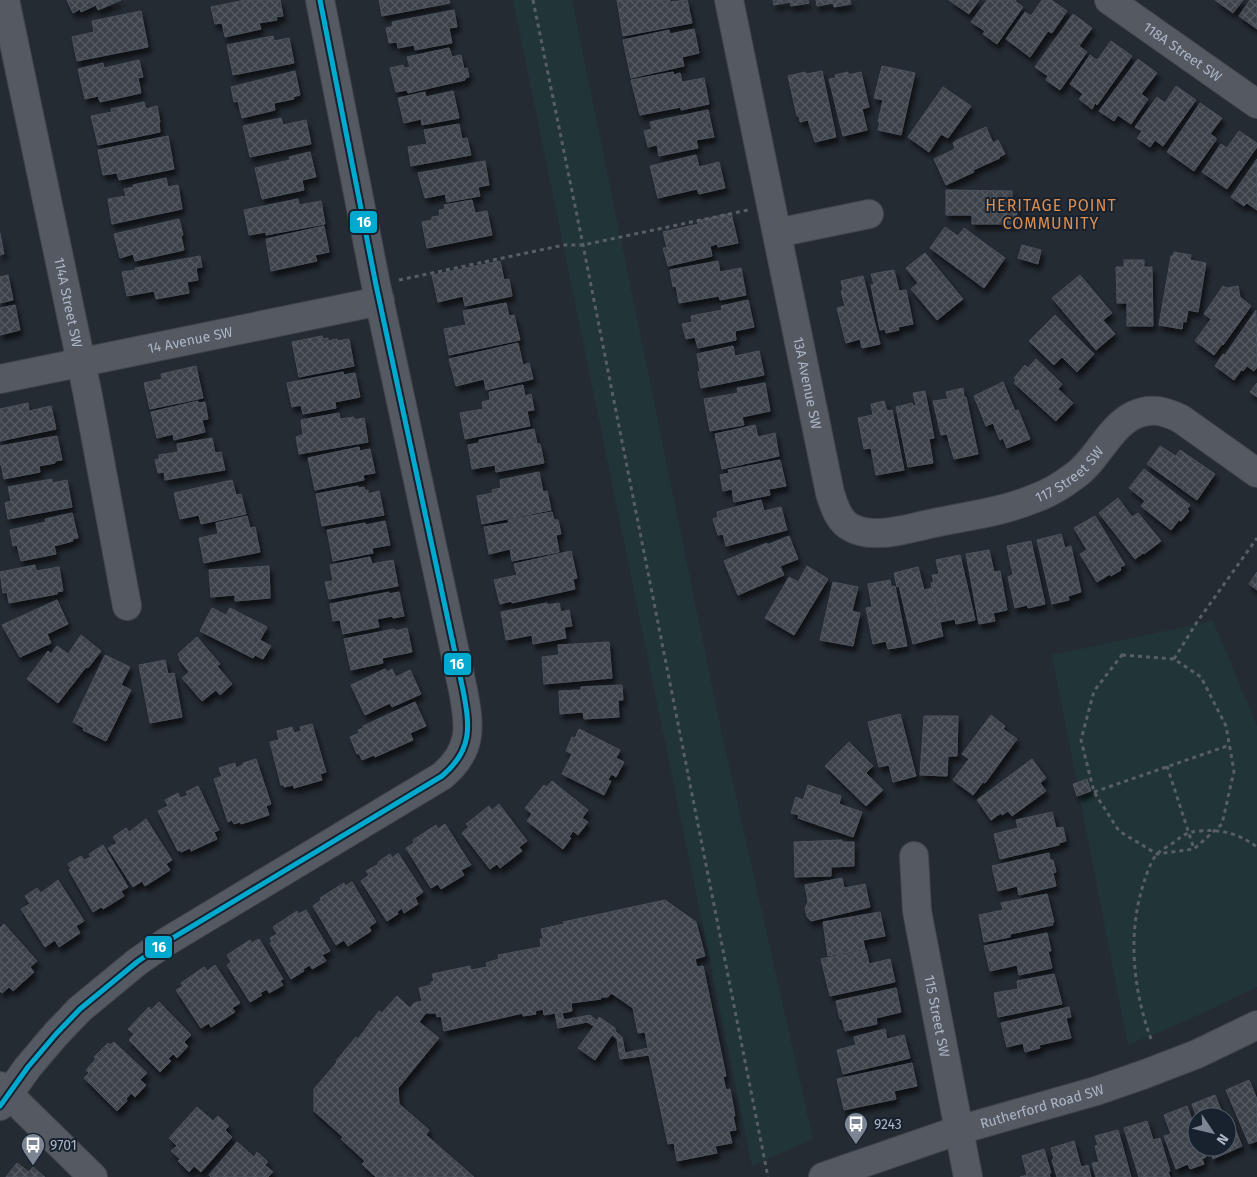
<svg xmlns="http://www.w3.org/2000/svg" width="1257" height="1177" viewBox="0 0 1257 1177" font-family="'Fira Sans',sans-serif">
<defs>
<pattern id="building-cross-hatch" width="8" height="8" patternUnits="userSpaceOnUse" patternTransform="scale(1.25)"><rect width="8" height="8" fill="#3c4249"/><path d="M0 0l8 8M0 8l8-8" fill="none" stroke="#565b62"/></pattern>
<filter id="shadow"><feDropShadow dx="3" dy="5.5" stdDeviation="2.5" flood-color="#0009"/></filter>
</defs>
<rect width="100%" height="100%" fill="#242b33"/>
<path fill="#213539" d="M513 0H572L721 730 813 1139 752 1166Z
M1213 621 1257 726V987L1188 1020 1128 1045 1052 655Z"/>
<path fill="url(#building-cross-hatch)" stroke="#4b525c" fill-rule="evenodd" filter="url(#shadow)" d="M67 0H121L98 10 96 5 81 12 80 9 73 13Z
M245 0H280L283 16 276 17 277 20 259 23 261 29 225 37 222 23 215 24 211 7Z
M379 0H449L450 3 382 16Z
M617 0H670V2L687 0 692 23 623 36Z
M773 0H808L809 3 791 6 790 2 774 5Z
M816 0H850L851 4 834 7 833 3 817 6Z
M949 0H979L969 14Z
M987 0H1016L1015 1 1023 7 997 44 983 34 985 31 971 22Z
M1042 0H1051L1067 11 1052 33 1048 31 1030 57 1006 39 1025 12 1031 16Z
M1215 0H1243L1233 13Z
M1250 0H1257V29L1239 16Z
M454 10 457 27 449 28 452 43 415 50 414 45 398 48 397 42 389 43 386 28 393 26 392 22Z
M141 11 148 47 77 61 72 37 94 32 92 21Z
M1073 14 1092 28 1079 46 1087 52 1060 90 1046 80 1048 76 1035 67Z
M694 29 699 53 682 57 684 66 631 78 623 40 669 30 670 34Z
M273 36 274 41 289 38 294 63 233 75 227 45Z
M1111 41 1132 56 1097 105 1095 103 1092 109 1079 99 1083 94 1070 84 1090 55 1096 60 1099 58Z
M449 48 452 57 461 55 464 69 467 68 469 77 465 78V80L408 93 407 90 396 92 390 68 403 65 404 68 410 67 407 57Z
M1138 59 1157 73 1141 94 1148 99 1131 124 1118 115 1114 121 1099 111Z
M139 60 143 77 138 78 141 93 100 102 98 96 85 99 78 69 103 63 104 68Z
M882 66 915 73 901 135 878 130 880 122H878L883 100 874 98Z
M295 71 300 95 293 97 294 99 274 103 275 110 242 118 238 101 234 102 231 87Z
M822 71 836 137 815 142 808 120 800 122 799 116H797L788 76 805 72 806 74Z
M673 72 674 75 680 73 682 82 704 78 709 104 681 110V107L640 115 631 80Z
M848 72V75L861 72 869 107 862 109 867 130 843 136 829 79 836 78 835 75Z
M1176 86 1196 100 1163 146 1155 140 1150 147 1137 138 1142 131 1135 127 1157 97 1165 103Z
M943 87 971 106 948 138 941 134 929 152 908 137Z
M453 91 459 118 422 125 421 119 404 123 398 98 425 92 426 97Z
M144 102 146 109 157 106 160 122H159L160 132 98 145 91 116 112 112 111 109Z
M1200 103 1222 118 1210 134 1216 138V140L1194 171 1167 152Z
M708 110 714 137 696 140 698 148 659 156 657 145 648 147 644 131 652 129 650 122Z
M281 118 283 125 306 120 311 144 250 157 243 126Z
M459 124 462 139 467 138 471 155 411 166 408 147 427 144 424 130Z
M986 127 993 143 998 140 1005 154 999 157 1000 158 973 170 974 172 946 185 934 159 955 149 953 143 955 141Z
M1239 131 1257 143V147L1227 189 1202 172 1221 144 1227 148Z
M168 136 174 169 119 180 117 173 103 175 98 150Z
M310 152 316 177 302 180 304 190 262 199 255 168 290 160 289 157Z
M696 155 699 167 719 162 725 188 699 194 697 189 658 198 650 166Z
M1257 159V210L1247 203 1244 206 1231 197Z
M485 161 489 185 478 187 480 196 447 202 445 194 425 198 418 173Z
M166 178 168 187 178 185 182 209 112 224 108 199 126 196 124 189 134 187 133 185Z
M946 190 1012 191V206L1017 207V224H972V215H946Z
M298 199 299 205 321 201 325 224 266 235V232L249 235 244 210Z
M472 200 475 213 487 211 492 235 427 248 422 222 432 220V217L440 216 439 210 445 209 444 205Z
M731 213 738 243 718 247 717 244 710 246 712 256 668 266 663 248H667L663 232 698 224 697 221Z
M179 219 183 235 181 236 184 250 135 261 133 254 120 258 114 234Z
M324 226 329 252 315 255 317 261 271 271 266 239Z
M945 227 958 236 964 228 1005 258 984 288 930 248Z
M0 233 4 254 0 255Z
M1022 245 1041 250 1038 264 1018 258Z
M1174 252 1191 255 1190 260 1206 263 1198 312 1188 310 1186 322 1183 321 1182 329 1159 325 1171 256H1173Z
M925 253 963 299 937 320 911 289 918 283 906 268Z
M200 256 202 267 196 268 198 280 187 282 189 293 156 299 154 291 127 296 122 272 136 270 135 268 141 267Z
M1124 260H1144V267H1152L1153 326H1127V303H1117L1116 267H1124Z
M500 261 504 280 509 279 512 296 465 306 463 296 438 302 432 275Z
M718 261 720 272 741 268 746 295 720 300 719 296 679 303 676 286 673 287 670 270Z
M894 270 899 291 906 290 913 324 898 327 899 330 886 333 885 329 880 330 871 285 874 284 871 274Z
M8 275 13 300 0 303V277Z
M1080 275 1112 313 1103 320 1115 334 1096 350 1052 298Z
M863 276 880 344 862 348 860 339 846 343 837 308 845 306 841 291 843 290 841 281Z
M1223 286 1227 288 1238 286 1240 297 1251 306 1223 345 1222 344 1214 355 1195 341 1211 319 1204 314Z
M748 300 754 327 735 331 736 340 698 348 695 337 686 339 682 324 692 322 691 316 722 310 721 306Z
M506 303 509 316 514 315 520 340 449 355 444 329 466 325 463 311Z
M15 305 20 330 0 335V308Z
M1256 310 1257 367 1254 371 1247 366 1243 371 1242 369 1234 380 1215 366 1223 354 1225 355Z
M1055 315 1094 354 1077 372 1062 357 1054 365 1029 341Z
M322 336 323 339 328 338V341L337 339V341L349 339 354 366 299 377 292 342Z
M518 343 523 365 529 363 533 379 486 390 484 379 456 386 449 359Z
M733 346 735 356 759 351 764 375 701 388 698 372 700 371 697 354Z
M1036 359 1062 384 1058 389 1073 403 1056 421 1014 383 1016 380 1014 378 1025 365 1028 368Z
M196 366 203 398 150 409 144 383 162 379 161 374Z
M343 372 344 375 355 373 360 397 335 402 336 408 303 414 301 405 292 407 287 383Z
M1003 382 1015 411 1018 410 1030 439 1007 448 1003 438 1000 440 993 423 986 426 974 396Z
M765 383 770 411 742 417 744 425 710 431 704 399 738 393 737 388Z
M1257 383V397L1250 392Z
M523 385 525 396 531 394 534 410 527 411 530 426 465 439 460 413 483 409 482 402 490 400 489 392Z
M963 388 964 397H966L978 454 954 459 947 434 941 435 933 401 948 399 946 392Z
M925 391 934 438 929 439 933 463 908 467 896 407 912 403 913 406 916 405 913 393Z
M198 401V403L205 402 208 419 202 420 205 432 174 440 173 434 157 438 151 412Z
M884 401 887 411 892 410 904 470 876 475 871 448 864 449 858 418 873 415 871 404Z
M28 403 29 411 51 406 56 429 0 441V409Z
M339 413 340 419 354 417V420L364 418 368 442 299 454 296 437 303 435 301 420Z
M755 425 758 437 775 433 779 456 722 469 715 434Z
M534 429 537 444H540L544 463 496 472 495 465 472 469 468 445 479 443V440Z
M57 436 62 460 55 461V463L39 466 40 472 4 479 1 464 0 465V446Z
M212 438 215 453 221 452 225 470 165 480 164 472 158 473 155 460 159 459V455L178 452 177 444Z
M1160 446 1176 456 1180 450 1215 474 1197 500 1147 464Z
M359 447 360 451 370 449 375 473 363 475 364 480 315 490 308 458Z
M780 460 786 486 769 489 770 495 734 502 732 489 723 491 720 475 729 473 728 470Z
M1144 469 1190 505 1187 509 1189 511 1181 521 1179 520 1171 530 1141 506 1145 501 1129 488Z
M539 472 543 492 547 491 551 510 482 524 477 496 493 493 492 490 501 488 500 480Z
M52 479V483L67 480 72 507 8 519 5 503 11 501 8 487Z
M232 480 236 495 241 494 246 514 201 524 199 515 180 519 174 493Z
M358 486V488L364 487 365 491 368 490V494L379 491 384 515 322 526 316 494Z
M1118 498 1132 517 1138 513 1161 541 1144 554 1143 553 1135 559 1099 513Z
M761 500 764 511 781 507 787 530 726 546 723 534 718 535 713 519 718 517 717 512Z
M552 512 554 520H558L561 534 556 535 559 552 512 561 510 549 489 554 484 527 509 523 508 520Z
M72 513 78 538 72 539 73 541 54 546 56 554 21 561 17 545 13 546 10 530 46 522 45 519Z
M247 516 250 528 255 527 260 552 204 563 199 538 218 534 216 523Z
M1095 516 1125 565 1120 567 1121 570 1111 576 1110 574 1097 582 1080 554 1087 550 1074 528Z
M385 521 390 545 372 548 373 553 333 561 327 530 365 523 366 525Z
M1061 534 1065 548 1071 546 1081 592 1068 596 1069 600 1052 604 1037 540Z
M789 536 798 559 780 566 784 575 738 595 724 561 767 543V545Z
M1031 541 1045 604 1028 608 1027 605 1015 608 1008 577 1013 575 1007 546Z
M989 550 994 572 1000 571 1007 610 993 613 995 621 979 624 966 554Z
M571 551 577 578 573 579 575 589 512 603 511 601 500 604 494 580 517 575 514 564Z
M960 555 975 620 956 624 955 619 940 622 931 583 934 582 932 575 939 574 936 560Z
M370 557 372 564 393 560 398 586 329 599 325 582 333 581 330 565Z
M35 565 36 571 59 567 63 591 57 592V594L9 603 7 592 3 593 0 572Z
M269 566 270 598 235 601V595L211 597 209 570Z
M807 566 828 579 794 635 765 618 789 577 798 582Z
M918 567 924 590 932 588 943 636 913 644 899 586 897 587 894 573Z
M1257 572V590L1249 584Z
M890 580 891 587 895 586 907 646 888 649 886 641 873 644 866 608 872 607 868 584Z
M833 582 858 587 852 611 860 613 853 646 820 640Z
M389 592V594L399 592 404 616 393 618 392 616 377 619 379 627 343 634 340 620 333 621 330 604Z
M57 600 68 624 47 634 51 643 20 657 2 625Z
M547 603 548 605 559 603 561 612 569 610 572 626 564 627 566 638 533 644 532 635 506 640 501 612Z
M212 608 226 615 230 608 267 627 260 640 271 646 263 659 255 655 253 658 200 631Z
M407 628 412 652 382 658 383 663 351 670 344 639 394 629 395 631Z
M81 635 101 651 88 668 86 667 58 703 27 679 48 651 51 654 57 646 68 654Z
M197 637 220 664 217 666 232 684 220 695 216 690 202 701 182 678 189 672 179 659 180 658 178 654Z
M609 642 612 678 544 684 542 657 559 655 558 645Z
M105 655 130 667 121 685 131 690 106 741 83 730 84 728 73 722Z
M165 660 168 674 174 673 182 717 150 723 139 665Z
M385 669 387 672 392 669 396 677 410 670 421 694 392 707 390 703 365 715 351 685Z
M622 685 623 700H618L619 717 584 719 583 712 560 714 559 691 581 690V687Z
M415 702 426 726 410 733 413 740 375 757 374 755 362 760 359 753 357 754 350 737 359 733 358 730 363 728V726Z
M900 714 916 776 893 782 889 765 879 767 868 722Z
M991 715 1005 726 1003 729 1017 739 985 783 983 782 973 795 953 780 969 759 962 754Z
M924 716H958L957 756H948L947 776 920 775Z
M312 724 326 772 320 774 322 780 294 788 293 785 284 787V785H281L270 742 279 740 277 731 292 727 294 733 301 731 300 727Z
M579 729 620 750 616 758 624 762 616 777 611 774 608 780 611 781 604 795 562 774 572 754 566 751 572 737 575 738Z
M849 742 873 766 866 773 883 790 866 806 825 766Z
M256 759 271 804 266 806 269 815 241 824 240 822 234 824 232 820 228 822 214 779 222 776 219 768 235 763 236 768 243 765V763Z
M1032 759 1046 778 1040 783 1046 791 1012 816 1008 811 1002 815 1001 813 991 820 977 800Z
M1087 779 1091 791 1077 796 1073 784Z
M552 781 588 810 582 818 588 822 578 835 573 831 569 837 571 838 563 849 527 821 532 814 525 808 544 785 547 787Z
M808 785 841 796 839 804 862 812 853 837 798 818 799 815 791 813 796 797 803 800Z
M198 786 219 830 214 832 217 839 191 851 190 848 181 852 180 850 178 851 158 811 168 806 165 800 178 793 180 798 188 795 186 792Z
M499 804 527 841 519 847 522 851 500 868 497 864 490 869 462 833 469 827 466 824 489 806 492 810Z
M1052 812 1056 828 1063 827 1066 841 1059 843V845L1000 859 994 834 1018 828 1016 820Z
M146 819 172 860 166 864 170 870 145 886 142 881 133 887 108 848 117 843 113 837 126 828 129 832Z
M445 824 471 865 461 870 464 875 441 889 438 884 431 888 406 848 414 843 413 840 436 825 438 829Z
M842 840V842H854V866L831 867V876L795 877 794 842Z
M103 845 128 887 121 891 124 896 103 909 101 907 93 912 69 870 71 869 68 864 81 856 84 860 91 857 89 854Z
M398 853 423 892 415 898 418 904 404 913 402 908 397 912 398 914 387 921 361 881 369 875 366 871 379 864 378 862 390 854 392 858Z
M1049 853 1050 860H1053L1056 872 1053 873 1056 886 1019 895 1017 886 998 891 992 866Z
M842 878 844 888 865 884 870 907 811 921 807 917 805 908 808 902 805 885Z
M58 880 84 921 76 926 80 933 59 947 55 940 45 947 21 909 30 904 25 896 37 888 41 893Z
M352 882 376 922 369 927 371 931 348 946 344 940 336 945 313 906 321 900 320 898 344 883 345 886Z
M1047 894 1054 922 1052 923 1053 925 1010 934V937L984 942 979 915 1003 910 1001 903Z
M665 900 696 922 705 956 695 959 697 967 703 966 726 1076 723 1077 726 1090 730 1089 735 1116H733L736 1130 729 1131 732 1143 715 1146 717 1153 677 1161 674 1143 668 1144 649 1055 620 1059 617 1039 612 1035 595 1060 578 1048 594 1026 587 1022 558 1028 555 1013 544 1015 543 1009 535 1011 536 1014 523 1016V1013L444 1031 441 1016 437 1017 436 1013H426L419 1022 439 1038 398 1088 399 1104 429 1130 426 1135 474 1177H376L362 1164 365 1161 341 1139 343 1137 314 1111V1089L337 1062 336 1061 356 1037 358 1039 379 1011 382 1013 397 996 410 1008 414 1003 422 1001 419 988 431 985V982L434 981 432 974 470 966 471 970 487 967 486 963 499 959 498 955 541 947 540 939 543 938 541 929 564 924 563 922ZM611 993 633 1008 638 1033 645 1032 648 1048 625 1053 622 1037 615 1031V1028L599 1017 597 1021 590 1015 564 1020 562 1013 572 1011 571 1003 601 999 600 997H608Z
M306 910 330 951 322 955 326 961 312 969 310 965 303 969 304 971 291 979 270 943 272 942 270 938 277 934 273 927 297 911 298 914Z
M880 912 885 936 863 940 865 949 828 956 823 922Z
M4 924 37 961 30 967 34 972 13 991 9 987 2 993 0 991V928Z
M1047 933 1051 951H1048L1052 968 1019 975 1017 965 990 971 984 946Z
M259 939 283 979 280 981 283 985 269 993 267 989 260 993 262 995 250 1002 227 965 231 962 227 955 250 940 252 943Z
M866 950 869 964 890 959 895 982 830 996 821 959Z
M215 965 240 1003 232 1008 235 1012 211 1027 209 1023 201 1028 176 990 183 986 181 983 204 967 207 971Z
M1054 974 1062 1004 998 1017 994 993 1018 989 1017 981Z
M896 988 901 1012 876 1018 877 1024 845 1031 842 1019H840L836 1001Z
M159 1002 191 1035 184 1042 188 1046 177 1058 173 1054 168 1059 171 1061 160 1072 129 1040 134 1034 128 1029 149 1007 151 1010Z
M1069 1007 1071 1017 1066 1018 1071 1038 1039 1045 1040 1048 1025 1052 1023 1043 1007 1047 1001 1023Z
M885 1029 887 1039 904 1035 910 1058 843 1074 837 1050 856 1045 854 1037Z
M114 1042 147 1073 140 1080 146 1085 135 1097 131 1093 126 1099 127 1101 117 1111 84 1078 89 1073 86 1070 96 1059 94 1057 108 1043 110 1045Z
M912 1063 917 1086 894 1091 896 1099 844 1110 837 1079Z
M1249 1080 1257 1099V1141L1249 1144 1226 1090Z
M1215 1095 1224 1117 1197 1118 1192 1104Z
M1187 1106 1197 1133V1147H1202L1206 1157 1202 1159 1204 1164 1190 1169 1188 1164 1176 1169 1164 1136 1171 1134 1164 1115Z
M197 1107 213 1121 218 1116 229 1126 225 1130 232 1137 201 1172 194 1166 189 1172 178 1161 180 1159 171 1151 177 1146 169 1138Z
M1230 1116 1242 1146 1213 1159 1209 1147H1227V1117Z
M1147 1121 1153 1140 1160 1138 1170 1171 1168 1172 1170 1177H1139L1124 1128Z
M1118 1130 1131 1177H1096L1092 1163 1099 1162 1095 1146 1098 1145 1095 1136Z
M1074 1141 1081 1167 1088 1165 1091 1177H1057L1052 1160 1054 1159 1051 1148Z
M237 1142 254 1157 257 1152 268 1162 265 1165 273 1172 268 1177H211L209 1175Z
M1044 1149 1051 1173H1049L1050 1177H1020L1027 1175 1022 1156Z
M17 1163 29 1172 33 1167 45 1177H6Z"/>
<g fill="none" stroke-linecap="round" stroke-linejoin="round">
<g stroke="#42474e" stroke-width="30">
<g id="minor">
<path id="s1" d="M5 0 87 391 127 606"/>
<path id="s2" d="M729 0 830 493C834 506 839 522 852 528 858 531 866 533 874 533 893 534 914 527 934 523 967 516 1002 512 1033 499 1048 494 1061 486 1073 477 1097 461 1108 428 1134 415 1151 407 1165 411 1181 419L1257 473"/>
<path id="s3" d="M1109 0 1257 104"/>
<path d="M777 233 869 214"/>
<path id="s4" d="M0 379 380 301"/>
<path id="s5" d="M914 856 917 911 968 1177"/>
<path d="M0 1086 93 1177"/>
<path d="M0 1106 28 1067 56 1034 80 1009 137 962 166 942 442 776C473 750 470 726 463 690L376 285 320 0"/>
<path id="s6" d="M823 1177 959 1130 1096 1091 1145 1074 1197 1054 1257 1025"/>
</g>
</g>
<path stroke="#575e64" stroke-width="3" stroke-dasharray="4 4" stroke-linecap="butt" d="M533 0 583 245 768 1177
M399 280 564 245H583L748 210
M1122 655 1174 659 1201 677 1226 726 1234 771 1222 824 1194 849 1157 854 1119 831 1094 792 1081 740 1094 691Z
M1174 659 1197 622 1257 538
M1167 766 1194 849
M1094 792 1230 745
M1151 1039C1133 990 1127 933 1144 882 1147 873 1151 861 1157 854 1161 850 1168 846 1173 843 1183 835 1187 832 1200 831 1221 829 1240 834 1257 847"/>
<use href="#minor" stroke="#545962" stroke-width="28"/>
<g stroke="#18212e" stroke-width="9">
<path id="bus-1" d="M0 1106 28 1067 56 1034 80 1009 137 962 166 942 442 776C473 750 470 726 463 690L376 285 320 0"/>
</g>
<use href="#bus-1" stroke="#00a9ce" stroke-width="5"/>
</g>
<defs>
<g id="bus-pin" transform="scale(1.25)"><path d="M0 17L-7.5 6A9.5 9.5 0 1 1 7.5 6Z" fill="#7c8593" stroke="#18212e"/><path d="M-5-6H5V4H4V6H2V4H-2V6H-4V4H-5ZM-3.5-4V0h7V-4ZM-3.5 1.2v1.5H-2V1.2ZM2 1.2v1.5H3.5V1.2Z" fill="#fff"/></g>
</defs>
<g fill-rule="evenodd">
<use href="#bus-pin" x="856" y="1124"/>
<use href="#bus-pin" x="33" y="1145"/>
</g>
<g text-anchor="middle" stroke-width="4" stroke-linejoin="round" paint-order="stroke">
<g font-size="14" fill="#acb6c6" stroke="#18212e">
<text dy="5" stroke="none"><textPath href="#s3" startOffset="90">118A Street SW</textPath></text>
<text dy="5" stroke="none"><textPath href="#s1" startOffset="309">114A Street SW</textPath></text>
<text dy="5" stroke="none"><textPath href="#s4" startOffset="194">14 Avenue SW</textPath></text>
<text dy="5" stroke="none"><textPath href="#s2" startOffset="391">13A Avenue SW</textPath></text>
<text dy="5" stroke="none"><textPath href="#s2" startOffset="776">117 Street SW</textPath></text>
<text dy="5" stroke="none"><textPath href="#s5" startOffset="162">115 Street SW</textPath></text>
<text dy="5" stroke="none"><textPath href="#s6" startOffset="230">Rutherford Road SW</textPath></text>
</g>
<g font-size="14" fill="#acb6c6" stroke="#18212e" text-anchor="start">
<text x="874" y="1129">9243</text>
<text x="50" y="1150">9701</text>
</g>
<g font-size="16" letter-spacing="1" fill="#dc8e51" stroke="#18212e">
<text x="1051" y="211">HERITAGE POINT<tspan x="1051" dy="18">COMMUNITY</tspan></text>
</g>
</g>
<g stroke="#18212e" stroke-width="2">
<rect x="349" y="210" width="29" height="24" rx="5" fill="#00a9ce"/>
<rect x="443" y="652" width="29" height="24" rx="5" fill="#00a9ce"/>
<rect x="144" y="935" width="29" height="24" rx="5" fill="#00a9ce"/>
</g>
<g font-size="14" text-anchor="middle" font-weight="bold" fill="#fff">
<text x="364" y="227">16</text>
<text x="457" y="669">16</text>
<text x="159" y="952">16</text>
</g>
<g transform="translate(1212 1132) rotate(125)"><circle r="24" fill="#18212e" stroke="#535d6b"/>
<path d="M0-4L9 19L0 12L-9 19Z" fill="#7c8593"/>
<text y="-8" font-size="14" font-weight="bold" text-anchor="middle" fill="#acb6c6">N</text>
</g>
</svg>
